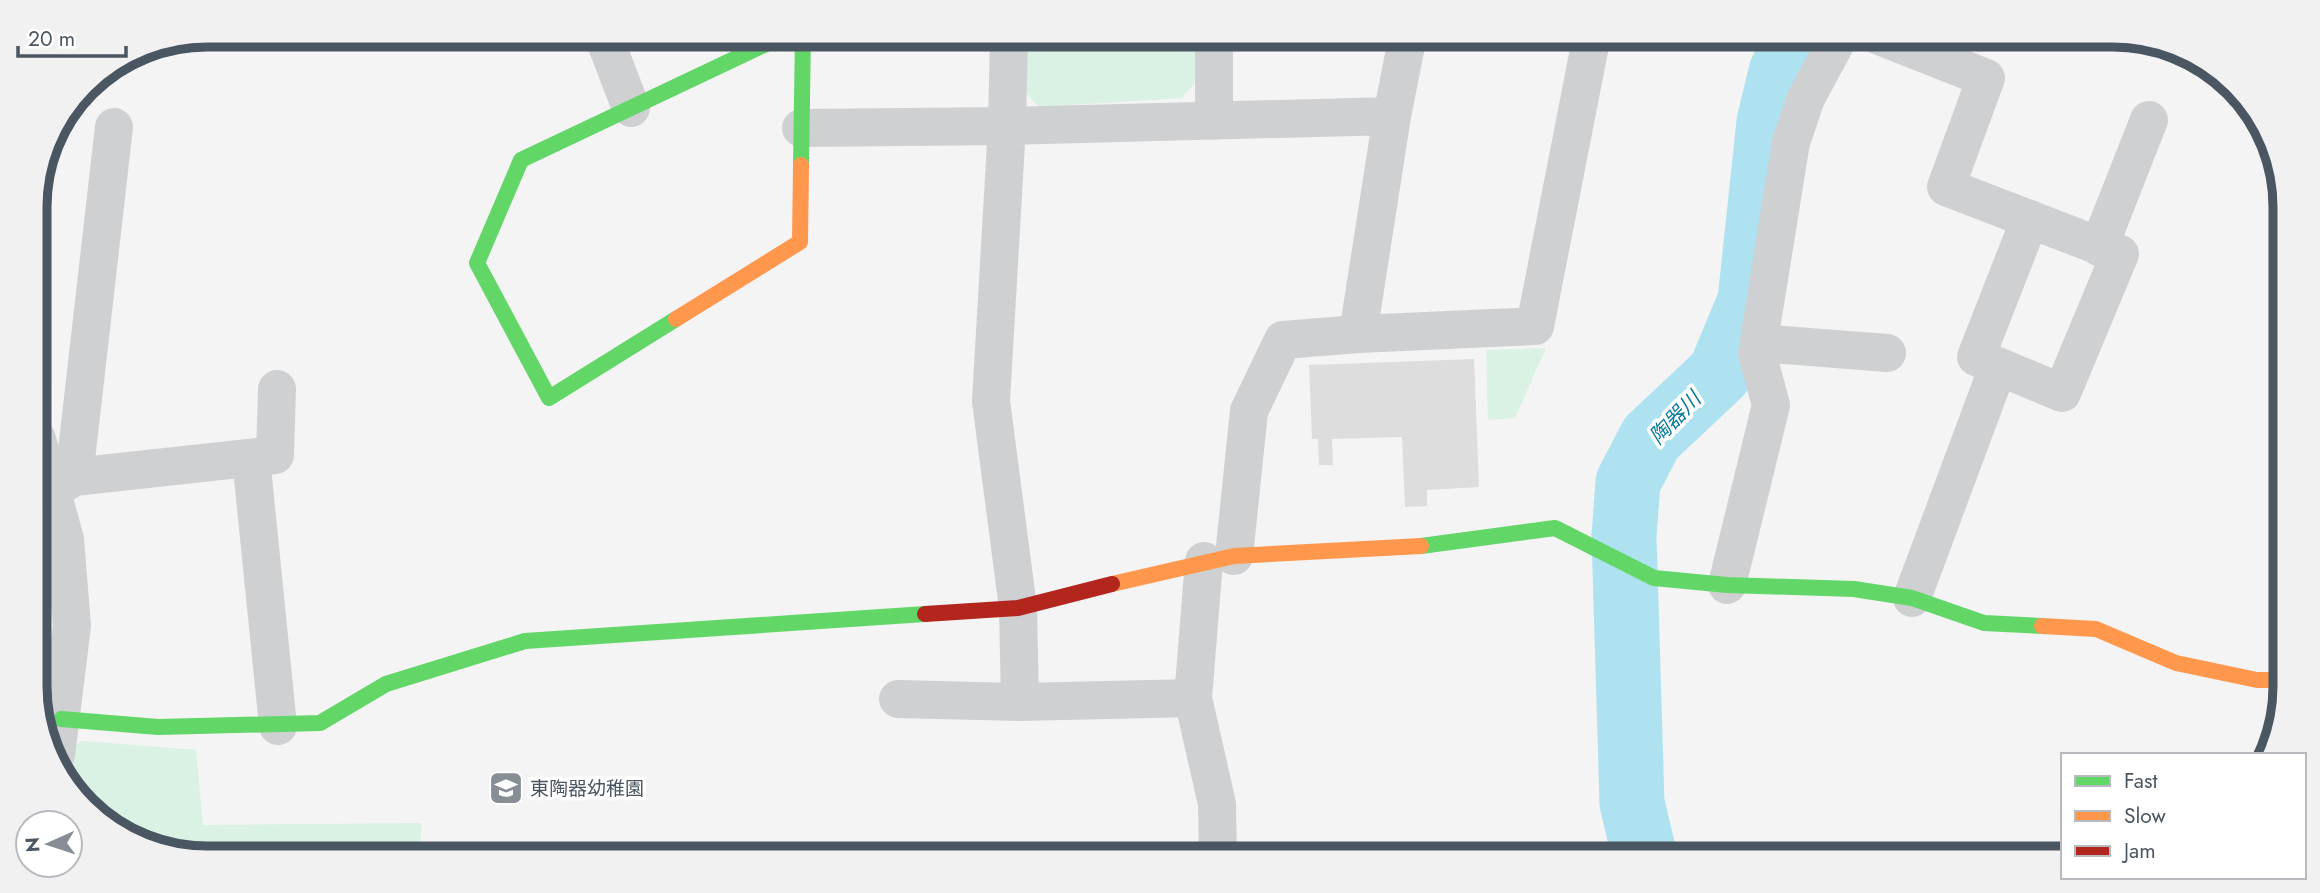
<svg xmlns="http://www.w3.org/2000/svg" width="2320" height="893" viewBox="0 0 2320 893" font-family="Jost,'Noto Sans JP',sans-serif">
<rect width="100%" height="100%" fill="#f4f4f4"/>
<path fill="#d9f2e3" d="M1026 35H1196V82L1182 98 1039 107 1025 92Z
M1546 348 1515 418 1488 420 1486 350Z
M83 741 196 750 203 825 422 823 419 858H207L151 849 77 799 66 775 70 747Z"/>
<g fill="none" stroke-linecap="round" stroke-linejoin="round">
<path stroke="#aee2f0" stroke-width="65" d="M1645 858 1632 803 1624 536 1628 482 1651 438 1720 373 1750 301 1769 122 1781 72 1801 35"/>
</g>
<path fill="#ddddde" d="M1474 359 1479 487 1427 490V506L1405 507 1402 437 1332 439 1333 465H1319L1318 439H1312L1309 365Z"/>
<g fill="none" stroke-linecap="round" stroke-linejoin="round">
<path stroke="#ced0d2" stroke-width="38" d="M603 35 631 108
M1009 35 1007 126 991 401 1018 608 1020 702
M1214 35V121
M1877 35 1986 78 1946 187 2120 254 2062 393 1976 357 2030 219
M801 128 1007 126 1392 116
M2099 247 2149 120
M1358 334 1535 326 1592 35
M1759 343 1887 353
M37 439 65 539 72 626 56 755
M251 458 278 726
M74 477 114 127
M53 490 74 477 275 455 277 389
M1234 556 1249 411 1283 340 1358 334 1392 116 1408 35
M1204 561 1193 698 1217 804 1218 858
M1727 585 1771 405 1757 353 1791 142 1806 98 1840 35
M1912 598 1998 367
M898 699 1020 702 1193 698"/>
<path stroke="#63d668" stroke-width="16" d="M801 165 803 35
M676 319 549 398 477 263 521 160 785 35
M1421 546 1555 528 1654 578 1727 585 1854 589 1912 598 1984 623 2042 626
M61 719 158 727 320 723 386 684 525 641 925 614"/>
<path stroke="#ff974d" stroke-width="16" d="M676 319 800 242 801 165
M1112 584 1234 556 1421 546
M2042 626 2096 629 2176 663 2257 680H2277"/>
<path stroke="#b3261e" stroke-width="16" d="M925 614 1018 608 1112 584"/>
</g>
<defs>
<g id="school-square" transform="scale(1.75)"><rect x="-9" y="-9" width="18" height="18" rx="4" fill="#868d94" stroke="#fff"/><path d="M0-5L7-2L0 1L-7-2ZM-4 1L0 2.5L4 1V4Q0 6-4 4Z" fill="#fff"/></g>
</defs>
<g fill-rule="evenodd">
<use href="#school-square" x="506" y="788"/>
</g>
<g text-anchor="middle" stroke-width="7" stroke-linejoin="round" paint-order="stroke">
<g font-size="19" fill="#4a5661" stroke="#fff" text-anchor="start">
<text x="530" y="795">東陶器幼稚園</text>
</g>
<g font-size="21" font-style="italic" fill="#0c7c9b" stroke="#fff">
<text transform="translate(1675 418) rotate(-46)" y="7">陶器川</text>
</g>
</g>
<path d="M0 0H2320V893H0ZM207 47H2113A160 160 0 0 1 2273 207V686A160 160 0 0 1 2113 846H207A160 160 0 0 1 47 686V207A160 160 0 0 1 207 47Z" fill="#f1f1f2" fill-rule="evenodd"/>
<path fill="none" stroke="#4a5661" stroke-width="9" d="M207 47H2113A160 160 0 0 1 2273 207V686A160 160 0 0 1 2113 846H207A160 160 0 0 1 47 686V207A160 160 0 0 1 207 47Z"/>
<rect x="2061" y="753" width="245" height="126" fill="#ffffff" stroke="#b7bbc0" stroke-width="2"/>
<rect x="2075" y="776" width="35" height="10" fill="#63d668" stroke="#b7bbc0" stroke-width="2"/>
<text x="2124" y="788" font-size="21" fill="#4a5661">Fast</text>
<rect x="2075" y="811" width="35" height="10" fill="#ff974d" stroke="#b7bbc0" stroke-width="2"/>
<text x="2124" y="823" font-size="21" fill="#4a5661">Slow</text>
<rect x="2075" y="846" width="35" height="10" fill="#b3261e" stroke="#b7bbc0" stroke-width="2"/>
<text x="2124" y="858" font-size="21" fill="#4a5661">Jam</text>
<g transform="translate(49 844) rotate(267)"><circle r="33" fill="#ffffff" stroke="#b7bbc0" stroke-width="2"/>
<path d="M0-5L12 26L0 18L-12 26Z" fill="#868d94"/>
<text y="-10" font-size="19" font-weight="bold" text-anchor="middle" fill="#4a5661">N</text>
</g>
<path d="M18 46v10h108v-10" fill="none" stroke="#4a5661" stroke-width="3.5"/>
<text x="28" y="46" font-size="21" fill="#4a5661" stroke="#ffffff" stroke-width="5" paint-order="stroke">20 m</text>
</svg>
